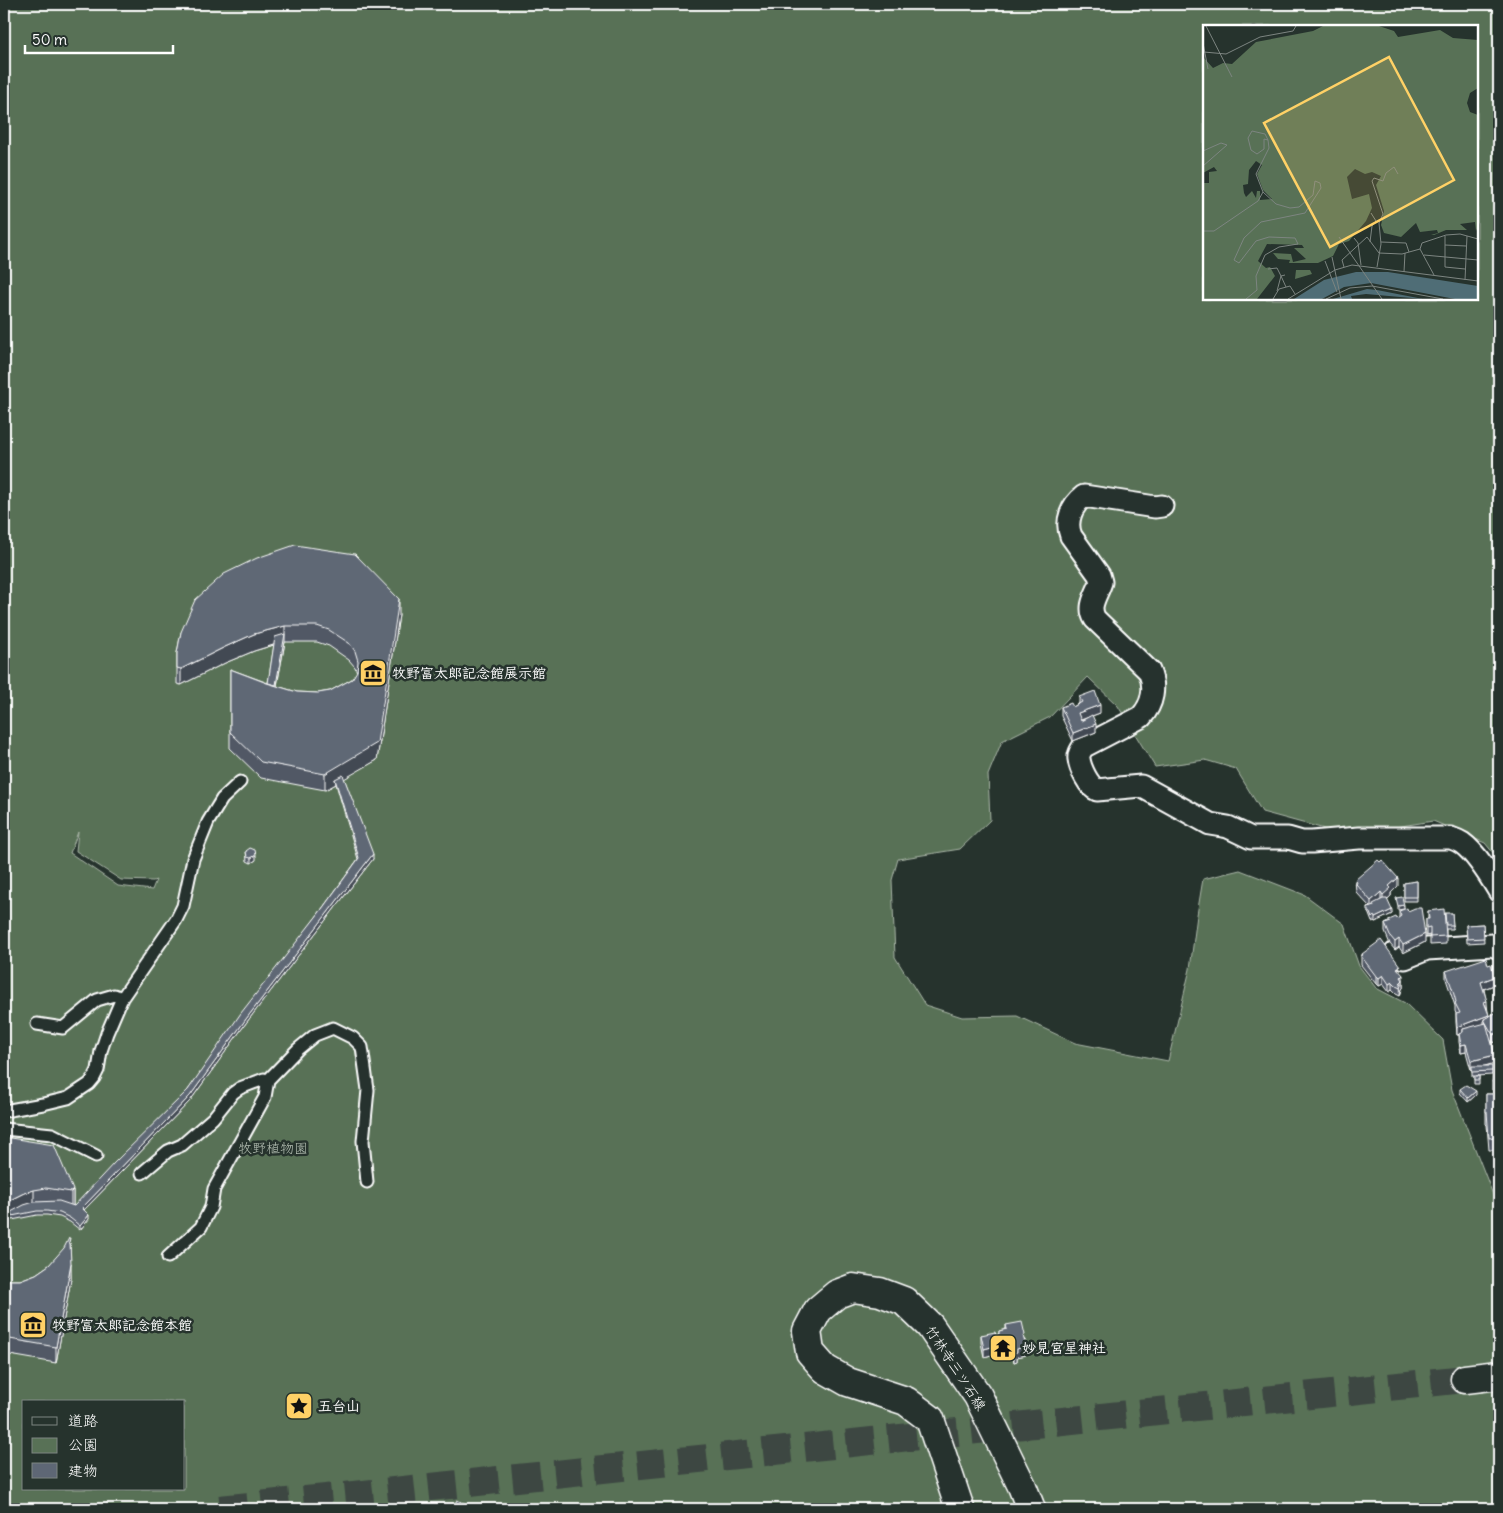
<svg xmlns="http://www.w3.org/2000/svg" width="1503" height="1513" viewBox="0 0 1503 1513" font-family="Delius,'Klee One',sans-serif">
<rect width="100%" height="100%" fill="#26332d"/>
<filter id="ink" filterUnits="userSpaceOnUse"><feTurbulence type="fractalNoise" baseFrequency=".02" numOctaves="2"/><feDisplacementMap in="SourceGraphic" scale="10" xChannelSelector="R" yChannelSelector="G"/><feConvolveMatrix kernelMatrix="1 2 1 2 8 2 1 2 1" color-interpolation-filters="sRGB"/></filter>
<g filter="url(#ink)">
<path fill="#587156" stroke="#acb8aa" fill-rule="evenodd" d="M4 4H1499V860L1485 843 1433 821 1382 829 1332 831 1262 812 1236 769 1205 760 1155 767 1118 706 1088 677 1050 717 1002 741 988 775 990 820 960 849 898 859 892 880 895 957 925 1005 962 1017 1017 1016 1075 1043 1168 1061 1190 969 1197 915 1203 879 1240 870 1305 895 1344 924 1359 966 1376 988 1405 1003 1443 1040 1452 1090 1499 1210V1509H4ZM1204 26H1477V299H1204ZM78 832 76 851 121 880 153 881 156 880 152 890 118 886 70 853ZM24 1402H184V1489H24Z"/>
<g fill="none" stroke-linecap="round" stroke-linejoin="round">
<path stroke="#3c4742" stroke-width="28" stroke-dasharray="28 14" stroke-linecap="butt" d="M220 1509 1465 1379"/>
<g stroke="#fff" stroke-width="15">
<path id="lane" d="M37 1024 63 1028 97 1000 114 995 122 998
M4 1111 43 1104 68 1098 89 1084 94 1078 98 1070 101 1051 107 1033 122 998 176 920 183 906 193 859 208 822 222 799 240 782
M4 1129 52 1134 96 1156
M142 1173 168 1151 182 1145 213 1118 233 1093 240 1088 264 1079 268 1080
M168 1257 201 1227 211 1207 214 1189 265 1097 268 1080 298 1049 315 1035 333 1028 353 1038 362 1047 368 1090 363 1141 367 1182"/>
</g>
<g stroke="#fff" stroke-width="25">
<path id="street" d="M1162 506 1155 507 1084 496C1072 505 1065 521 1071 536L1099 575 1101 582C1097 595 1087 606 1095 619L1149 671C1156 687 1153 704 1141 717L1083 747C1081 751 1078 754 1079 759 1080 768 1089 787 1097 790L1141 786 1210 824 1228 827 1251 838H1288L1302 842H1312L1359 838H1451C1454 839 1459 841 1462 843 1476 853 1490 876 1499 891
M1395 953 1405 958 1427 949 1493 945 1499 948"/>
</g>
<g stroke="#fff" stroke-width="31">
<path id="secondary" d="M960 1509 930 1419 906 1401 848 1382 825 1369 810 1352 807 1331 818 1310 837 1294 853 1288 880 1292 904 1301 930 1326 978 1396 1022 1486 1031 1509"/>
</g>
<g stroke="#fff" stroke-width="31">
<path id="highway" d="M1465 1379 1499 1375"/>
</g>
<use href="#lane" stroke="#26332d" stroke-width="11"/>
<use href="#street" stroke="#26332d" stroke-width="21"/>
<use href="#secondary" stroke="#26332d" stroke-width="28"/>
<use href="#highway" stroke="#26332d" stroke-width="28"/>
</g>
<path fill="#515965" stroke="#fff" fill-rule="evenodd" d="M399 615 377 760 344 778 373 859 246 1023 190 1101 84 1210 89 1219 80 1230 70 1222 60 1217 47 1215H37L12 1220 11 1218 4 1224V1137L73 1190V1205L74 1206 188 1090 319 913 358 859 336 784 325 790 261 778 230 748V669L268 683 274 645 254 651 225 663 181 685 177 684V653L181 632ZM285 642H317L329 646 349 660 355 667 357 672 352 679 330 691 318 693 297 692 277 686Z
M1079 697 1100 713 1092 716 1096 732 1073 741 1061 716V707H1073L1079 703Z
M246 851 256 860 251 863 247 861Z
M1355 880 1398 886 1391 893V896L1387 900 1392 914 1375 922 1374 921 1372 922 1368 912V908L1370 907 1356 892Z
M1417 881V901H1404V883Z
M1399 911 1425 942 1403 953 1399 947 1395 950 1390 944 1385 932V924L1389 922V920L1397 919 1399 918Z
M1428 911 1445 914 1452 913 1453 929H1446V944L1430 945V935L1426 936V919H1428Z
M1483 924 1484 942 1467 943 1466 925Z
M1362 954 1400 972 1403 979V988L1402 989 1400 996 1396 994 1392 990 1389 992 1383 984 1379 986 1377 984H1376L1361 965V956H1362Z
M1488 965 1494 974 1499 972V983L1484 989 1489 1017 1499 1012 1495 1002V998L1499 996 1497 990V986L1499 984V1040L1493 1043 1490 1039 1495 1063 1484 1066H1492V1075L1476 1076H1479V1084H1474V1076H1472V1069L1471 1070 1466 1052 1461 1053 1459 1042V1035H1457L1456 1022V1014L1455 1011V1006L1446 979V971Z
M1499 1069V1177L1498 1178 1495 1150H1489L1487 1125 1486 1124V1094H1494V1090H1492V1082Z
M1460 1089 1476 1095 1468 1102 1460 1093Z
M70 1243 71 1279 56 1363 4 1354V1278L6 1280H20L36 1274 49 1265Z
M1006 1325 1025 1340 1026 1355 1017 1357V1361L1014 1362 1013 1358 1011 1359 1009 1354 1002 1357 1001 1351 995 1353V1354L984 1357 981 1343V1335H996L999 1334V1331L1006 1329Z"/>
<path fill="#424852" stroke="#fff" d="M399 599V615L377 760 337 783 335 779 336 784 325 790V774Z
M285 626V642L274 701V693L283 642 254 651 225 663 181 685V669L225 647 254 634Z
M1100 705V713L1078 721V713Z
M1096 724V732L1073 741V733Z
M373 854V859L246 1023 190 1101 82 1212V1208L190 1096 246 1019Z
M256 855V860L251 863V858Z
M1398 878V886L1391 893V896L1383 903V895L1389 886Z
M1381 892V900L1371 909V901Z
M1404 905V909L1398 910V906Z
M1392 910V914L1375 922V918Z
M1425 934V942L1403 953V945Z
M1399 939V947L1395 950V942Z
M1383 975V984L1379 986V978Z
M1403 975V988L1402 989 1400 996 1401 977Z
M1499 975V983L1481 990V982Z
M1376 976H1377V984H1376Z
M1392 982V990L1389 992V984Z
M1487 1001V1009L1484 1002Z
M1489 1015V1023H1486L1484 1019V1025L1463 1029V1033L1457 1035V1027Z
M1499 1032V1040L1493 1043V1035Z
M1466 1044V1052L1461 1053V1045Z
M1495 1055V1063L1471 1070V1061Z
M1476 1091V1095L1468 1102V1098Z
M34 1190V1206L11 1214V1218L4 1224V1208L10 1200 24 1193Z
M73 1190V1206L71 1208V1192Z
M89 1215V1219L80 1230V1226Z
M71 1263V1279L56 1363V1347Z
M1001 1343V1351L995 1353V1345Z
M995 1346V1354L984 1357V1349Z
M1009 1346V1354L1002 1357V1348Z
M1026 1346V1355L1017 1357V1361L1014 1362V1353L1017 1349Z
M1011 1350H1013V1358L1011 1359Z"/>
<path fill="#5e6775" stroke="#fff" d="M295 545 355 554 399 599 377 743 325 774 261 762 230 732V669L267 683 297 692 318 693 330 691 352 679 357 671 358 661 355 651 349 643 329 630 317 626H285L254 634 225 647 181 669 177 668V653L181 632 195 600 224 574 257 558Z
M285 634 276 685 268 683 275 637Z
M1095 691 1100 705 1078 713 1081 721 1092 715 1096 724 1073 733 1061 707 1071 703 1073 707 1082 702 1079 697Z
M343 775 373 854 246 1019 190 1096 82 1208 89 1215 80 1226 70 1218 60 1213 47 1211H37L12 1216 11 1212 24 1205 34 1202 59 1201 74 1206 114 1163 188 1090 241 1013 319 913 359 858 335 779Z
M250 848 255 850 256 855 251 858 247 857 246 851Z
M1378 860 1380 862 1382 860 1398 878 1389 886 1391 888 1383 895 1381 892 1371 901 1356 884 1357 882 1355 880Z
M1417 881V897H1404V883Z
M1402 897 1404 905 1398 906 1396 898Z
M1383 899H1387L1392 910 1375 918 1374 916 1372 918 1368 908 1374 906 1373 904Z
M1407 908 1408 911 1415 908H1421L1425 934 1403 945 1399 939 1395 942 1390 936 1385 924 1391 922 1389 920 1396 917 1397 919 1401 916 1399 911Z
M1444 909 1446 936 1430 937V927L1426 928V919H1429L1428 911Z
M1445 913H1452L1453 925H1446Z
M1483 924 1484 938 1467 939 1466 925Z
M1381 940 1400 966 1397 968 1403 975 1401 977 1403 980 1400 983H1402L1400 988 1396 986 1392 982 1389 984 1383 975 1379 978 1377 976H1376L1361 956 1363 955 1362 954Z
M1486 958 1488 965 1491 964 1494 974 1499 972V975L1481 982 1487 1001 1484 1002 1489 1015 1457 1027 1456 1014 1460 1013 1455 1003 1456 1002 1453 991 1446 971Z
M1499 984V993L1497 986Z
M1499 996V1009L1495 998Z
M1499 1011V1032L1493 1035 1486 1023 1495 1055 1471 1061 1466 1044 1461 1045 1459 1034 1463 1032V1029L1486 1023 1484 1019Z
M1472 1066H1492V1071L1472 1072Z
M1493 1069H1499V1092H1497V1091H1494V1082H1492Z
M1474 1076H1479V1080H1474Z
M1466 1085 1476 1091 1468 1098 1460 1089Z
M1486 1094H1499V1137L1489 1138 1487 1112H1486Z
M4 1137 54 1145 73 1190 71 1192 46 1188 34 1190 24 1193 10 1200 11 1202 4 1208Z
M1499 1147V1169H1498L1495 1148Z
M69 1238H70L69 1243H70L71 1263 56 1347 4 1338V1278L6 1280H20L36 1274 49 1265 64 1248Z
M1022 1322 1025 1335 1023 1336 1026 1346 1017 1349V1352L1014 1353 1013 1350H1011L1009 1346 1002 1348 1001 1343 995 1345V1346L984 1349 981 1335 995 1332 996 1335 999 1334V1331L1007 1329 1006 1325Z
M457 1500 477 1509H452Z"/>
</g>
<defs>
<g id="museum-square" transform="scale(1.4375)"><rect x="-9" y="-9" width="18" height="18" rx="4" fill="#ffd166" stroke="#26332d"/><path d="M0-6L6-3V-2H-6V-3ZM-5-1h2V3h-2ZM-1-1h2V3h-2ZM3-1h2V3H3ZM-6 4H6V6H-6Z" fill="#111"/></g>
<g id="temple-square" transform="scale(1.4375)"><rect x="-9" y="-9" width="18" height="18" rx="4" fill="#ffd166" stroke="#26332d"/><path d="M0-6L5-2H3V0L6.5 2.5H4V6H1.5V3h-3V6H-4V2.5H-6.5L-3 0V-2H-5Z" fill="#111"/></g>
<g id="sight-square" transform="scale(1.4375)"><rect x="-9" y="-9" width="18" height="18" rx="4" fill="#ffd166" stroke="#26332d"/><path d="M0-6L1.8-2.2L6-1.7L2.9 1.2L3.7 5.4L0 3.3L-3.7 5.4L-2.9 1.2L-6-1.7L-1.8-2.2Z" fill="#111"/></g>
</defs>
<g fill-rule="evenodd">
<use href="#museum-square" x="373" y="673"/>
<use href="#museum-square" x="33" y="1325"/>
<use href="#temple-square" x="1003" y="1348"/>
<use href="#sight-square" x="299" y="1406"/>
</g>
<g text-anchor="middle" stroke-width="5" stroke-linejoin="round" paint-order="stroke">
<g font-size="14" font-weight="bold" fill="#fff" stroke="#26332d" text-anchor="start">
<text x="392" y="678">牧野富太郎記念館展示館</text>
<text x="52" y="1330">牧野富太郎記念館本館</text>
<text x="1022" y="1353">妙見宮星神社</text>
<text x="318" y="1411">五台山</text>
</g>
<g font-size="14" fill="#b4bfb3" stroke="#26332d">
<text x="273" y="1153">牧野植物園</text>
</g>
<g font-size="14" fill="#fff" stroke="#26332d">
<text transform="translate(956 1368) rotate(57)" y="5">竹林寺三ツ石線</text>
</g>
</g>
<g transform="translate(1203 25)">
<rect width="275" height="275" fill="#26332d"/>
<path d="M120 1H176L191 6 195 12 237 5 250 13 275 15V63L267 68 264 78 267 87 275 90V201L273 206 272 197 257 199 264 205H243L231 210H228L235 208 234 205 217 207 213 198 198 212 181 208 178 200 181 186 173 160 178 151 169 147 162 149 152 144 144 152 149 174 166 169 169 183 163 196 146 216 136 219 130 231 115 238H86L87 235 75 234 70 228 88 229 90 237 103 234 91 223H101L99 220 64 219 55 236 63 243 67 242 72 251 54 274H0V158H6V147L14 146 11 142 0 148V32L10 43 20 38 29 39 53 17 110 6ZM53 136 59 140 54 149 60 165 69 174 57 175V166H54L53 173 49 166 43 172 41 168 40 160 45 159 46 145ZM93 245H107L109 249 92 254Z" fill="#587156" fill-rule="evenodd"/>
<path d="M153 247H185L275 261V274H252L168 258 141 262 119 274H91L121 255ZM164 264 174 265 220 274 163 269 148 271 149 274H130Z" fill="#4f6d76"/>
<path fill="none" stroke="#7d8581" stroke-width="1" d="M3 1 29 52M0 18 5 44M1 27 23 29 57 12 90 6 93 1M0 126 18 118 24 120 0 141M0 206H11L55 176 60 167 53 149 66 123 65 115 62 109 49 106 45 113 48 125 54 129 61 124V114L65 115M242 211V242L262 244M136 212 179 274M151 213 155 218 158 240M167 217 169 201 173 196 168 188M178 217 203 218 206 227M242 220 263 221M217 224 219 218 243 210 257 209 275 214M221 230 275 235M129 232 138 274M122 236 134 267M141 242 139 235 164 212 176 228 199 229 217 224 231 250M174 242 178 219 176 198 180 189 169 156 171 153 180 156 183 148 191 142 195 149M65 244 74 243 78 251 74 266M201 247 202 228M82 250 78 251 83 262M262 255 264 211M43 274 54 265 53 251 62 230 76 222 95 219 92 213 66 212 53 216 36 238 31 235 41 213 58 197 102 188 118 163 117 158 112 156 110 170 96 182 87 183 73 179 60 167M70 274 76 264 87 261 92 269M85 274 132 245 149 240 275 256M123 274 147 263 169 261 240 274"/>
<path fill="#ffd166" fill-opacity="0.15" stroke="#ffd166" stroke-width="2.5" d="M186 32 251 155 127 222 61 98Z"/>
<rect width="275" height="275" fill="none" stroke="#fff" stroke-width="2.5"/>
</g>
<rect width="1503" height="1513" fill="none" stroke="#26332d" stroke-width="20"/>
<rect x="10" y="10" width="1483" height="1493" fill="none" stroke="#fff" stroke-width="2" filter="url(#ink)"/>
<rect x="22" y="1400" width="162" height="90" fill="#26332d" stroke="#7d8581"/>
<rect x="32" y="1417" width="25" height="8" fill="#26332d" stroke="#7d8581"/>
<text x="68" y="1426" font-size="15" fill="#ffffff">道路</text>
<rect x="32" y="1438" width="25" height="15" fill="#587156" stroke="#7d8581"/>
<text x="68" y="1450" font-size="15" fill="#ffffff">公園</text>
<rect x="32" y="1463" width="25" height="15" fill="#5e6775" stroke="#7d8581"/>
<text x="68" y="1476" font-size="15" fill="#ffffff">建物</text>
<path d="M25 45v8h148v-8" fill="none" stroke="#ffffff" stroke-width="2.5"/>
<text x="32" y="45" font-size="15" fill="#ffffff" stroke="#26332d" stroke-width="4" paint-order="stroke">50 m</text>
</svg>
